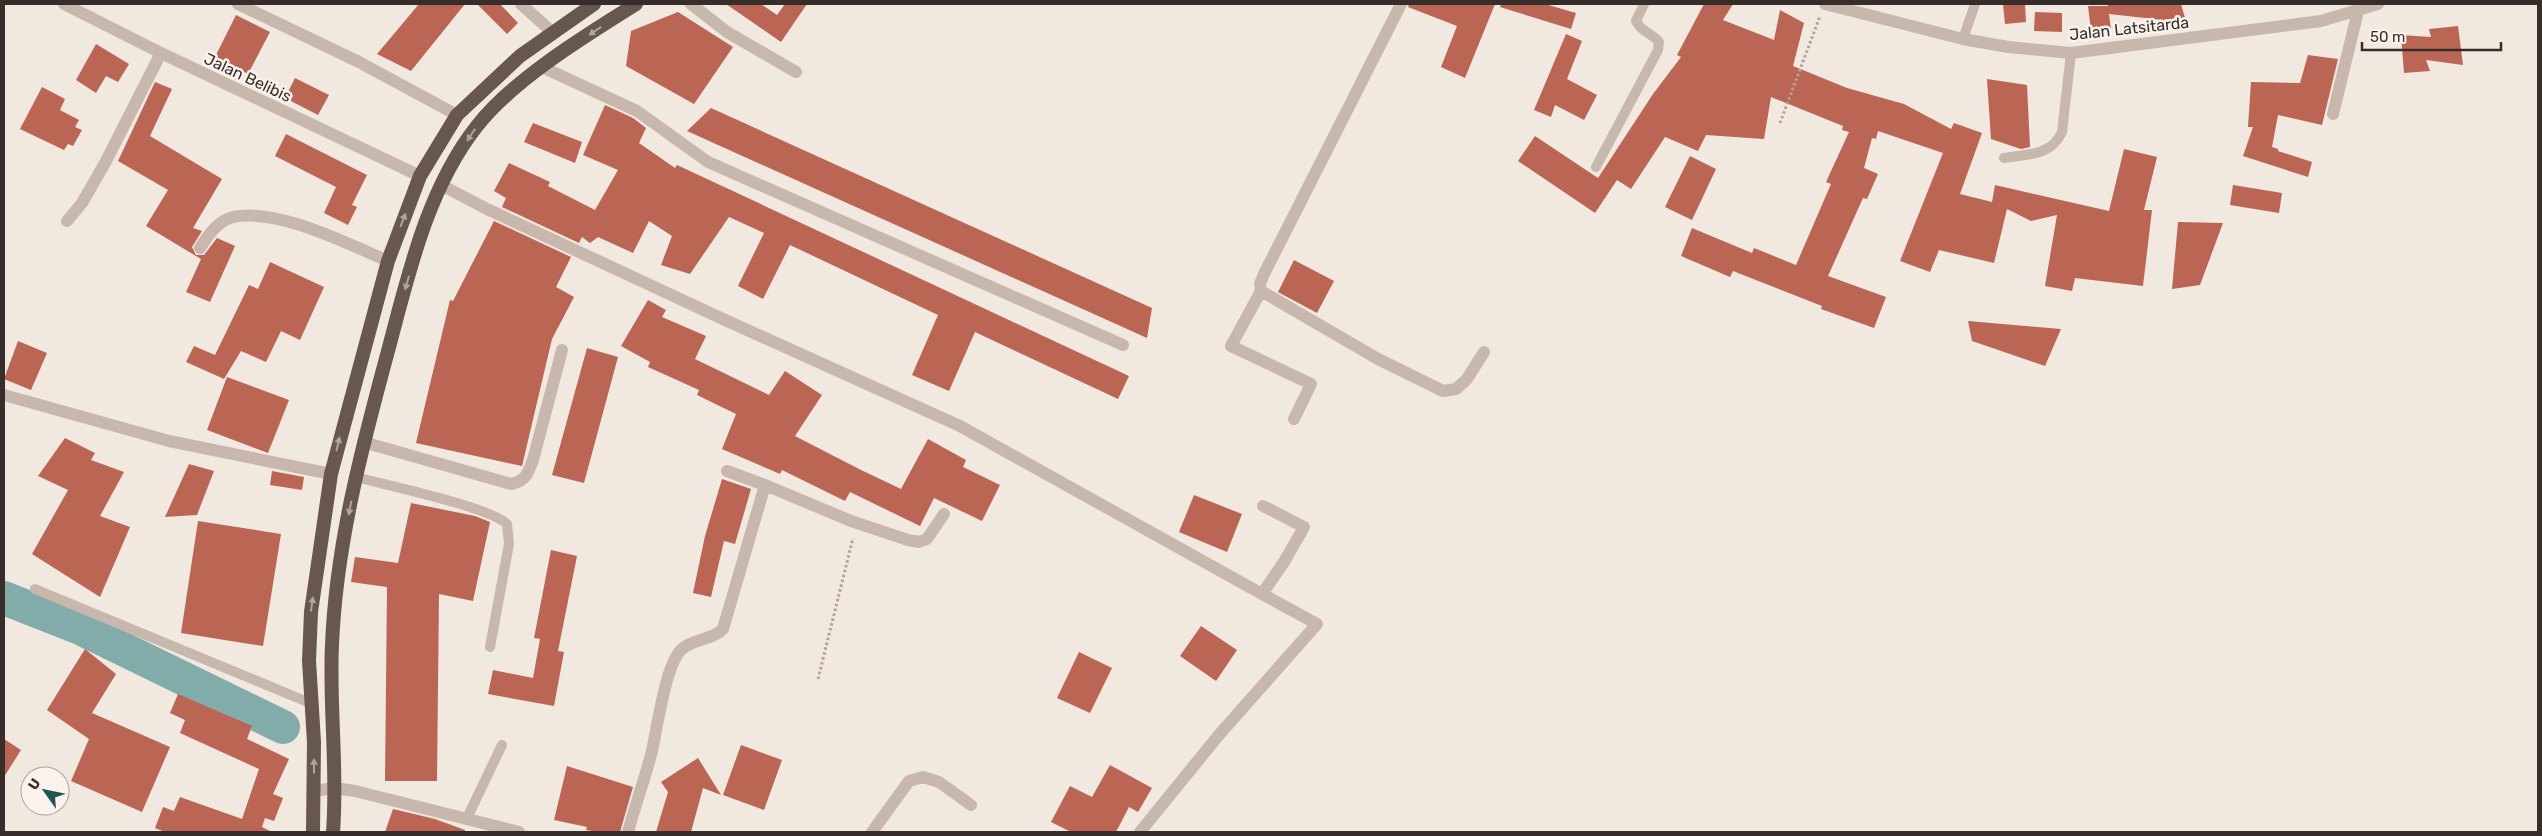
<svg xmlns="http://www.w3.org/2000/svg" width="2542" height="836" viewBox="0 0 2542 836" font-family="Rubik,sans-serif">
<rect width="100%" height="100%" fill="#f1e8e0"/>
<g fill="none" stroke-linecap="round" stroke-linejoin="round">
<path stroke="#82acaa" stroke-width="34" d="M4 598 80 628 283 727"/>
</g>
<path fill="#bb6555" d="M419 4H465L411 71 377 54Z
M477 4H500L518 23 507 34Z
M726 4H761L777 15 785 4H807L781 42Z
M1409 4H1495L1465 78 1441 67 1457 26 1408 7Z
M1501 4H1545L1576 13 1571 29 1500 7Z
M1704 4H1733L1723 20 1774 40 1780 10 1804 23 1793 66 1847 88 1904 104 1951 129 1954 123 1982 133 1960 194 1992 202 1995 185 2109 211 2124 149 2157 157 2144 210H2152L2143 286 2075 278 2072 291 2045 286 2057 215 2031 221 2007 209 1994 263 1939 250 1930 272 1900 261 1943 153 1878 131 1876 139 1872 138 1864 168 1878 174 1867 199 1863 198 1828 276 1886 297 1874 328 1821 309 1822 306 1733 271 1730 277 1681 256 1692 228 1752 253 1754 248 1796 265 1831 184 1826 182 1849 132 1842 130 1843 126 1771 97 1764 139 1706 135 1698 151 1665 137 1631 189 1617 180 1595 213 1518 161 1535 136 1598 178 1653 94 1681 57 1677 55Z
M2003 4H2025L2026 22 2005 24Z
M2108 4H2181L2186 21 2163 24V20L2109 14 2111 30H2091L2088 6H2108Z
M678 12 733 47 694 104 626 66 631 31Z
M2035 12 2062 13V32L2034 31Z
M236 15 270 32 248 74 215 57Z
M2458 26 2463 65 2426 60 2430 71 2404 73 2401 35 2431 37 2429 29Z
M1566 34 1582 41 1567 79 1597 95 1584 120 1555 105 1551 117 1534 110Z
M96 44 129 64 118 82 106 76 96 93 76 80Z
M2308 55 2338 59 2322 125 2278 115 2272 147 2278 149V151L2312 162 2308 177 2243 156 2253 127H2248L2251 82 2300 83Z
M295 78 329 95 318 115 285 98Z
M1987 79 2027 85 2030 147 2021 149 1991 139Z
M155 82 172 89 150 136 222 179 193 228 202 231 192 247 196 255H204L217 238 235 246 210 302 186 292 201 259 146 226 168 190 118 161Z
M42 87 65 99 60 110 79 120 75 127 82 130 73 146 68 144 64 150 20 129Z
M605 105 633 118 646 128 639 143 675 168 677 165 1129 376 1118 399 975 332 949 391 912 375 938 315 790 245 763 299 738 286 764 233 729 217 690 274 661 265 672 236 649 221 633 253 598 237 590 243 582 237 579 243 502 207 506 198 494 191 509 163 550 182 548 186 595 210 618 170 583 155Z
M711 108 1152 308 1147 338 687 131Z
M533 123 582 142 575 163 524 142Z
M286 134 367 175 352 205 357 207 348 225 324 213 336 187 275 156Z
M1690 156 1716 169 1692 220 1665 207Z
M2233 185 2282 193 2279 213 2230 205Z
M494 221 571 257 556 287 574 297 552 339 522 466 416 443 450 300 453 301Z
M2178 222 2223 223 2200 285 2172 289Z
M1294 260 1334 281 1317 313 1278 292Z
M270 262 324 287 300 340 281 331 266 362 241 351 224 379 186 362 194 346 215 355 249 285 258 289Z
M648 300 666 310 662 317 706 336 695 359 769 395 785 371 822 395 795 436 861 470 901 489 928 439 966 460 963 467 1000 485 982 521 934 498 920 526 850 492 845 501 782 470 780 474 722 449 736 414 697 395 699 390 648 367 650 362 621 346Z
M1968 321 2061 329 2045 366 1972 341Z
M18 341 47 353 31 390 4 379Z
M587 348 618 357 584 483 552 475Z
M227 377 289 400 268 453 207 430Z
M65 438 95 453 91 460 124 472 100 516 130 527 100 597 32 554 68 490 38 476Z
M189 464 214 471 197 515 165 517Z
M272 471 304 477 302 490 270 485Z
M722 479 751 489 735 544 724 541 711 597 693 593 705 536Z
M1194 495 1242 514 1227 552 1179 532Z
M411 503 475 516 490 522 473 601 439 594 437 781H385L387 587 351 582 355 557 398 563Z
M198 521 281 534 263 646 181 633Z
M551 550 577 556 558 651 564 652 554 706 488 694 493 670 533 678 540 639 534 638Z
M1201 626 1237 650 1216 681 1180 656Z
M85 649 116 674 92 713 170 747 142 812 71 781 89 739 47 710Z
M1079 652 1112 668 1090 713 1057 698Z
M178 694 252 726 247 739 289 759 273 794 283 798 274 821 265 818 262 827 272 832H165L155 828 163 807 174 811 180 797 242 819 259 769 180 733 185 720 170 713Z
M4 739 21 750 4 777Z
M741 745 782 760 764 810 723 795Z
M698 758 721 795 703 788 691 832H656L668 792 661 782Z
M1110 765 1152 788 1138 812 1129 807 1116 832H1071L1051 822 1070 786 1092 797Z
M567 766 633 787 620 832H598L586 830 587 827 554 820Z
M393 809 435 819 465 830V832H385Z"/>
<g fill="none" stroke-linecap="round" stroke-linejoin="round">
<path stroke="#b4a197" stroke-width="3" stroke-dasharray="2.5 2.5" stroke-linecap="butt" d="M1780 123 1820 16
M818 679 853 538"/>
<path stroke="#c8b7ad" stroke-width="10" d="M1963 39 1975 4
M2004 158C2028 154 2051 156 2062 132L2071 53
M1596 167 1658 50 1659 42C1652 33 1640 31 1636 21L1644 4
M356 477C385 485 490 507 507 524L509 544 490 647
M35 589 310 703
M467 818 502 745"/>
<path stroke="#c8b7ad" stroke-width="12" d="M64 4 161 53 420 176
M238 4 359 62 457 115
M521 4 552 32
M691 4 727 32 796 72
M1825 4 1963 39 2008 47 2071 53 2321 21 2378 4
M542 67 637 111 708 162 1123 345
M2333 114 2358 11
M441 185 487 209 725 320 960 426 1262 594 1284 562 1304 527 1263 506
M67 221 82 203 105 163 161 53
M200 248C208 236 217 221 233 217 278 208 346 243 388 261
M1261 291 1378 359 1443 391 1456 389 1467 379 1484 352
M4 395 169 441 331 474
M1294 419 1311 384 1231 346 1261 291 1260 284 1264 274 1401 4
M363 442 511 484C526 481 528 473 533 460L562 350
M727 471 765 485
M314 791 334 788 355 791 519 832
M628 832C635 806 644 781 651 755 657 731 665 664 682 649 694 638 713 640 723 629L765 485 851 521 908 540 919 542 927 539 944 514
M872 832 909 781 923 777 939 782 971 805
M1140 832 1218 736 1317 624 1262 594"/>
<path stroke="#685650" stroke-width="14" d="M313 832 314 742 309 661 311 612 331 474 388 261 420 176 457 115 520 56 594 4
M333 832C338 770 329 707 332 645 336 545 362 447 388 351 408 276 427 189 477 126 514 79 585 36 636 4"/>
</g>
<defs><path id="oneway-solid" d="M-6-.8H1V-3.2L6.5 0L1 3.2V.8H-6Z" transform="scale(1.25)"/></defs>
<g fill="#b0a49e">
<use href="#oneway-solid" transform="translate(595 31) rotate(146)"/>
<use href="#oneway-solid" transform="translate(471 135) rotate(123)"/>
<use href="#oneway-solid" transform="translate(403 220) rotate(-69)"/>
<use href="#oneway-solid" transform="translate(407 283) rotate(106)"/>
<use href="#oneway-solid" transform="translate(338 444) rotate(-77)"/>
<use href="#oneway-solid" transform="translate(350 508) rotate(101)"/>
<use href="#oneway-solid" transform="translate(312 604) rotate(-82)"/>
<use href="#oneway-solid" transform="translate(314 766) rotate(-90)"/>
</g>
<g text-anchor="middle" stroke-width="5" stroke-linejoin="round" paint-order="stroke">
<g font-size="16" fill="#372e2b" stroke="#f9f2ed">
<text transform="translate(2129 28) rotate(-6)" y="6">Jalan Latsitarda</text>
<text transform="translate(248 77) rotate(25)" y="6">Jalan Belibis</text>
</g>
</g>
<rect width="2542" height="836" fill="none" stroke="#372e2b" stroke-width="10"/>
<g transform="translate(45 791) rotate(303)"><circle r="24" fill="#f9f2ed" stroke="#aba49f"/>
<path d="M0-4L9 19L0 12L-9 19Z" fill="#245555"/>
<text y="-8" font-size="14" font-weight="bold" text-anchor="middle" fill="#372e2b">U</text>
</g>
<path d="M2362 42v8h139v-8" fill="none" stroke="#372e2b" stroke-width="2.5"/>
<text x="2370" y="42" font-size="15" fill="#372e2b" stroke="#f9f2ed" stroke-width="4" paint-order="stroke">50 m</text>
</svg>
